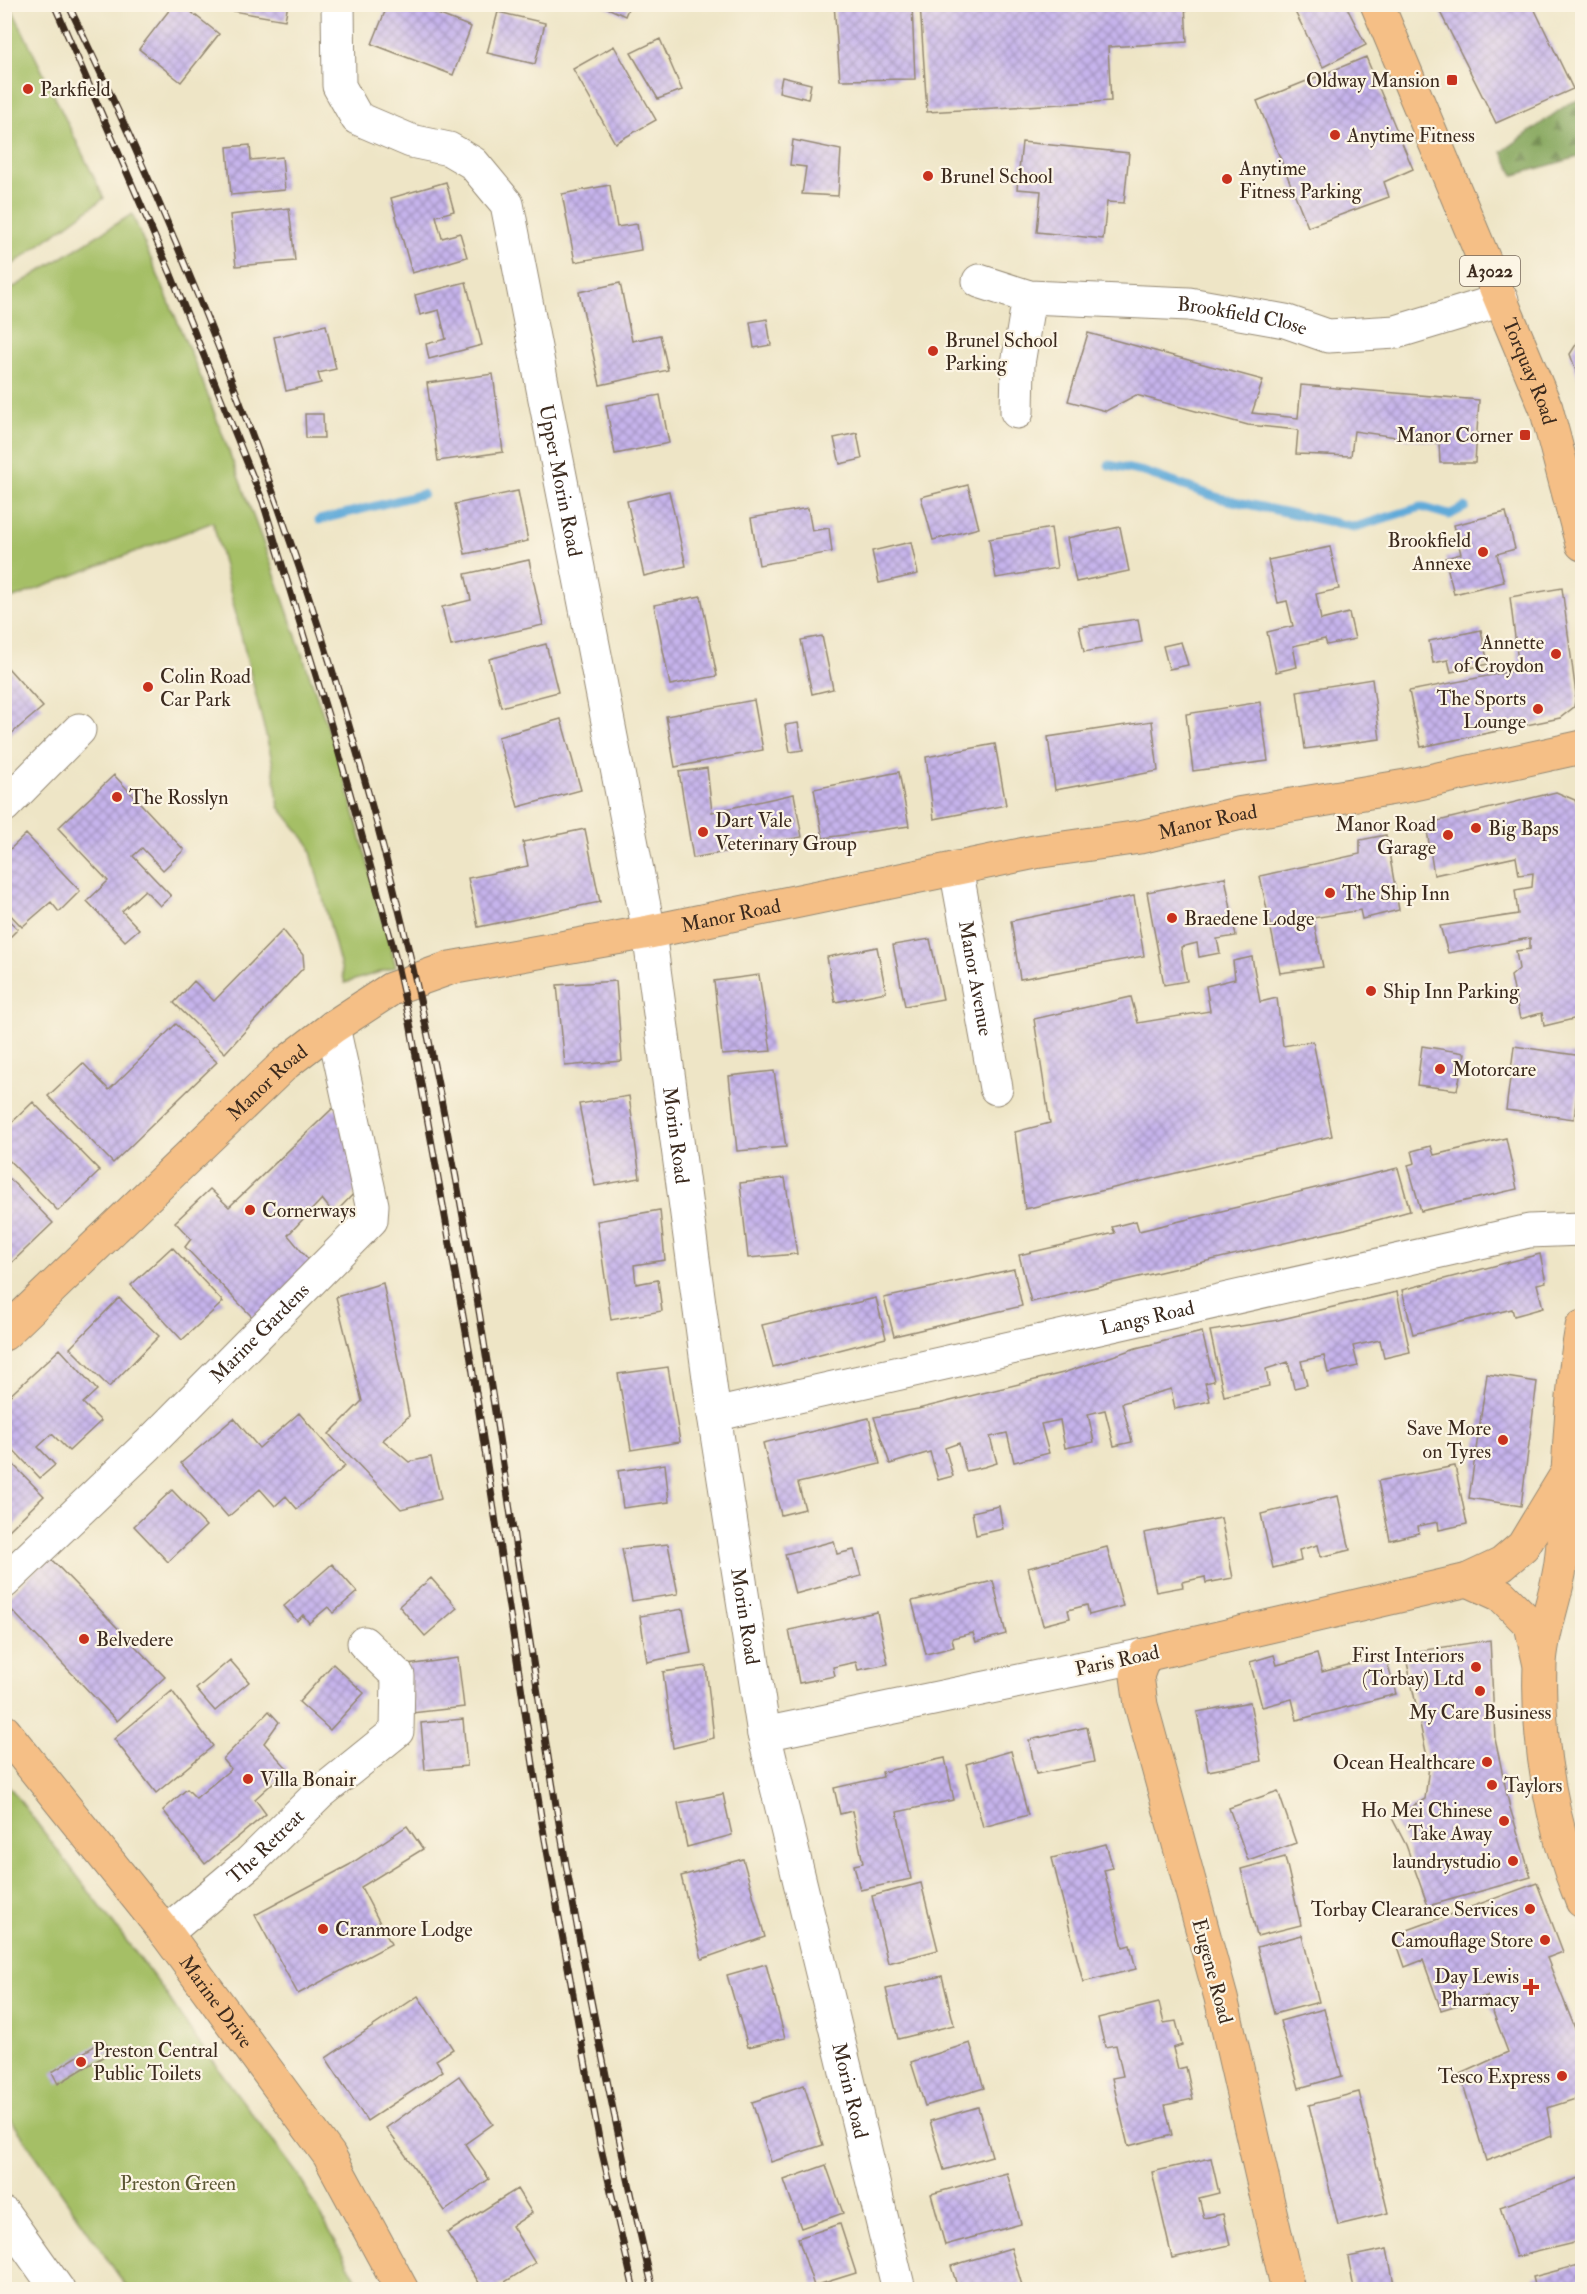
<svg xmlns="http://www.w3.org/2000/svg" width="1587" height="2294" viewBox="0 0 1587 2294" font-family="'IM FELL Double Pica',serif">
<defs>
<pattern id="forest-firs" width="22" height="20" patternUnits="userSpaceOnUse" patternTransform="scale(1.5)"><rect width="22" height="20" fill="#84a65b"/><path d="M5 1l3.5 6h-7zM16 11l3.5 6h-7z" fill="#6d874b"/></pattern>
<pattern id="building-cross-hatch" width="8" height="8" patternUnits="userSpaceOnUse" patternTransform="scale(1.5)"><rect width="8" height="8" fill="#c6b4ec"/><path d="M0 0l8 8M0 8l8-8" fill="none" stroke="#a293bf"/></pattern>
</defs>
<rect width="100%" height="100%" fill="#fcf5e5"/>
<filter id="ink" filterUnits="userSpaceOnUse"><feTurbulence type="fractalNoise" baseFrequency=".0167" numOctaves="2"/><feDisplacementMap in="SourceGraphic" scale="12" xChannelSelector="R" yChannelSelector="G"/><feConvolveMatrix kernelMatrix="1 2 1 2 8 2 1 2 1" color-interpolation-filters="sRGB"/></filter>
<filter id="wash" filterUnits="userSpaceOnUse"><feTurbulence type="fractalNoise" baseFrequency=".008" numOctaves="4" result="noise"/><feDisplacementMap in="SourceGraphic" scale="24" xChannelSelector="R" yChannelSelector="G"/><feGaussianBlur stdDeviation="1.35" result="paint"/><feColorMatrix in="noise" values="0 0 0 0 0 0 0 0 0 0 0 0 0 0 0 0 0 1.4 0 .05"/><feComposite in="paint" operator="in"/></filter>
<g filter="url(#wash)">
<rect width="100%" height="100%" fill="#eee5c6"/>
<path fill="#a5bf66" stroke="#707442" stroke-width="1.5" d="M10 5 104 198 5 270 4 5Z
M132 214 202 380 270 561 342 769 396 967 345 983 309 844 279 807 272 760 213 522 11 599 5 598V293Z
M5 1781 163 1989 193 2035 299 2176 362 2289H128L5 2111Z"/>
<path fill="url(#forest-firs)" stroke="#60683c" stroke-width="1.5" d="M1582 99V156L1514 175 1502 152 1568 104Z"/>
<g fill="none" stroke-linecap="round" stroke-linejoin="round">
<path stroke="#61aad9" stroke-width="9" d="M1109 465 1144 472 1219 498 1355 527 1421 507 1449 515 1465 507
M319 520 423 494"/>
</g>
<g id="blocks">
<path fill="url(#building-cross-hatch)" d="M174 4H181L219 34 181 82 139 49Z
M228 4H288L285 20 227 10Z
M357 4H379L377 9Z
M388 4H412L471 27 453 75 372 44Z
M599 4H630L625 16Z
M834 4H912L915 79 840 80Z
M920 4H1185L1187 42 1108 47 1111 101 927 112Z
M1291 4H1345L1366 45 1323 67Z
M1436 4H1532L1573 89 1496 123Z
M498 12 545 23 535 64 487 53Z
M660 39 682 90 658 99 631 53Z
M614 46 656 120 615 143 573 69Z
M1366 57 1413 169 1384 182 1389 197 1308 227 1257 101Z
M782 77 811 84 808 99 779 92Z
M793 140 841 150 838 196 802 194 806 167 790 165Z
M1022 142 1129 153 1124 203 1107 202 1103 239 1037 232 1041 191 1017 189Z
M250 145 251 160 282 157 285 190 231 195 227 147Z
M446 182 454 211 436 216 442 238 460 233 467 257 412 273 391 198Z
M610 185 617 227 637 224 641 250 575 262 562 194Z
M289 208 295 261 236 266 230 215Z
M466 282 482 345 429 359 426 344 446 339 439 310 420 315 415 295Z
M620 283 632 341 660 335 668 370 600 385 579 292Z
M767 319 771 345 754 348 750 322Z
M326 325 336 369 318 373 321 383 286 391 274 337Z
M1088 333 1263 380 1252 413 1298 418 1301 385 1479 400 1475 463H1440L1439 443 1354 431 1351 456 1296 454 1298 430 1248 425 1136 395 1106 411 1068 401Z
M1582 335V389L1570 354Z
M493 374 503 452 438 461 427 383Z
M660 395 669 443 615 454 606 405Z
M305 414H323L324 438H306Z
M857 433 862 459 840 464 834 438Z
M968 485 979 528 933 540 921 497Z
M518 491 528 541 465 554 455 504Z
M669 491 686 566 644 576 627 501Z
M808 508 812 531 829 528 832 552 759 565 751 518Z
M1506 512 1515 549 1497 554 1504 582 1454 594 1445 558 1461 554 1454 525Z
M1120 527 1129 571 1076 582 1067 538Z
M1051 528 1057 568 996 578 989 539Z
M911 542 918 574 879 583 872 551Z
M1330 547 1339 589 1316 594 1321 620 1349 613 1355 639 1327 645 1325 639 1293 646 1297 667 1276 672 1267 632 1293 626 1287 601 1278 603 1268 560Z
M529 560 543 625 451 646 442 607 471 600 465 574Z
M1562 588 1576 694 1574 707 1560 718 1421 747 1409 691 1519 670 1510 597Z
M701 596 717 676 670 685 654 605Z
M1138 619 1142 642 1084 652 1079 627Z
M1481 630 1488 664 1451 672 1448 660 1433 663 1429 641Z
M822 636 833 689 812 694 801 640Z
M1181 642 1188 665 1169 669 1163 646Z
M546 644 558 692 501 707 489 659Z
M8 668 43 707 4 740V671Z
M1372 679 1380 739 1305 749 1297 691Z
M754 700 763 750 675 767 666 716Z
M1260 702 1268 761 1193 771 1186 714Z
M561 719 581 790 518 807 498 737Z
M1152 721 1158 771 1055 790 1048 737Z
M798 723 803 750 790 752 785 725Z
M995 744 1006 805 934 819 926 757Z
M707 768 712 812 794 794 802 837 693 858 679 772Z
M899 772 909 826 823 838 814 789Z
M114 775 184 850 163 870 142 848 133 856 171 896 160 906 145 890 122 911 139 929 125 941 87 901 108 881 58 828Z
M1556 792 1575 800 1579 812 1582 1017 1544 1026 1542 1013 1520 1019 1511 976 1519 969 1516 951 1530 949V938L1448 953 1440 926 1518 914 1515 890 1532 887 1533 873 1519 875 1516 857 1434 875 1426 824Z
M585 829 600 902 478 927 468 878 528 866 523 842Z
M26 834 80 891 59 912 51 902 22 927 4 908V855Z
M1386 835 1399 910 1362 919 1360 910 1313 918 1323 967 1280 973 1260 876 1360 854V840Z
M1225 877 1236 936 1217 939 1220 953 1199 957 1197 943 1181 947 1187 981 1164 985 1147 892Z
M1134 896 1144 956 1020 979 1011 921Z
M4 916 18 929 4 943Z
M283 930 303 955 304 967 225 1053 174 1003 194 981 214 1001Z
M930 939 943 999 905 1006 893 945Z
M877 947 886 992 835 1002 827 957Z
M1252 957 1260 1002 1277 998 1283 1046 1313 1041 1332 1136 1025 1209 1015 1132 1050 1123 1034 1019 1131 997 1138 1023 1210 1011 1206 986 1235 979 1233 961Z
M759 975 771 1051 722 1055 714 981Z
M616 981 622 1061 565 1066 557 985Z
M176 1024 217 1062 113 1163 48 1096 83 1063 109 1090Z
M1422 1046 1465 1053 1457 1090 1417 1085Z
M1514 1046 1582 1056 1574 1119 1506 1110Z
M774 1071 786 1147 737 1151 729 1076Z
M629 1096 640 1178 595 1186 579 1104Z
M33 1102 100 1171 58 1211 4 1155V1130Z
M340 1107 358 1189 334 1214 322 1199 288 1235 313 1265 255 1320 185 1247 191 1239 175 1222 210 1189 229 1207 332 1109Z
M1506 1138 1517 1189 1421 1211 1408 1165 1415 1163 1412 1151 1431 1146 1434 1155Z
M1398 1168 1410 1211 1345 1229 1031 1302 1019 1255 1115 1233 1112 1227 1136 1221 1139 1231Z
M4 1173 53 1223 4 1270Z
M785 1178 797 1254 748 1258 740 1183Z
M660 1210 665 1260 634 1265 636 1284 658 1280 662 1311 611 1320 597 1221Z
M172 1247 223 1302 182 1340 131 1285Z
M1540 1254 1546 1282 1537 1284 1543 1308 1514 1316 1512 1309 1413 1334 1402 1290Z
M1014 1269 1022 1306 894 1336 884 1298Z
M383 1283 409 1416 383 1440 409 1462 431 1457 441 1499 401 1509 329 1434 362 1401 336 1297Z
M1397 1292 1410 1352 1384 1358 1380 1340 1353 1346 1358 1366 1328 1373 1324 1356 1301 1361 1307 1385 1294 1388 1288 1362 1266 1369 1269 1386 1224 1396 1210 1331 1278 1320Z
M119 1298 159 1336 109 1387 70 1348Z
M876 1298 886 1338 773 1367 762 1325Z
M1202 1332 1214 1381 1205 1383 1210 1401 1175 1409 1171 1389 1122 1403 1132 1442 1114 1446 1105 1410 1088 1414 1094 1442 1065 1448 1060 1420 1041 1424 1049 1453 1034 1457 1014 1462 1007 1433 990 1437 997 1463 984 1467 966 1471 959 1443 945 1448 953 1476 938 1480 930 1452 890 1464 874 1417 918 1409 1063 1373 1136 1348Z
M60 1349 97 1390 83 1403 101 1421 69 1451 52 1434 38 1447 55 1465 40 1478 4 1440V1401Z
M668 1367 680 1442 631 1450 618 1374Z
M1487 1374 1537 1382 1521 1506 1469 1498Z
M299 1413 345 1466 297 1509 286 1496 275 1506 260 1489 228 1517 181 1463 234 1418 259 1448Z
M869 1418 880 1464 798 1483 805 1509 781 1515 763 1443Z
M4 1455 44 1496 4 1535Z
M665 1464 669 1502 623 1508 618 1471Z
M1455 1466 1467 1524 1439 1530 1438 1522 1418 1526 1419 1533 1390 1540 1378 1481Z
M172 1490 206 1526 168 1562 134 1526Z
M1338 1496 1350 1550 1321 1557 1318 1545 1299 1550 1301 1561 1273 1568 1261 1514Z
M999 1506 1003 1529 976 1535 972 1512Z
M1221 1518 1233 1578 1206 1583 1205 1577 1182 1582 1183 1587 1156 1592 1144 1533Z
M834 1541 837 1554 854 1550 861 1576 795 1594 785 1554Z
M668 1544 678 1594 632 1601 622 1549Z
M1107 1547 1123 1606 1089 1615 1087 1605 1068 1610 1070 1618 1043 1625 1028 1568Z
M49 1557 165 1677 117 1721 4 1602Z
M332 1564 357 1592 333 1613 328 1607 309 1623 303 1615 297 1621 284 1606Z
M431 1578 457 1608 425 1636 399 1606Z
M993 1581 1006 1634 976 1642 973 1633 952 1638 954 1647 926 1654 912 1601Z
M683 1609 691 1653 647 1662 640 1616Z
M877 1612 888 1664 858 1670 856 1662 833 1667 835 1676 799 1683 789 1630Z
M1490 1640 1495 1739 1510 1808 1531 1877 1428 1906 1406 1845 1392 1818 1425 1799 1429 1766 1405 1653Z
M1317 1654 1322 1672 1385 1655 1396 1694 1297 1720 1292 1699 1262 1707 1250 1662 1274 1655 1277 1665Z
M458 1658 464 1707 412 1713 407 1665Z
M230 1660 249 1682 215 1711 196 1689Z
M333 1664 364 1693 330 1730 299 1702Z
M706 1666 714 1738 673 1748 663 1672Z
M172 1691 213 1746 156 1793 114 1739Z
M1250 1702 1261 1761 1208 1771 1197 1712Z
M269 1711 279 1722 264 1743 288 1769 255 1799 266 1814 205 1864 163 1810 187 1789 196 1798 231 1769 223 1759Z
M463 1719 467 1766 425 1770 421 1723Z
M1087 1727 1094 1762 1036 1774 1029 1740Z
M1011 1751 1028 1815 983 1827 966 1764Z
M945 1758 954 1800 897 1812 911 1879 860 1890 854 1865 863 1863 852 1811 840 1814 834 1788 883 1777 882 1772Z
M1278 1791 1296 1843 1248 1860 1229 1808Z
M723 1794 732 1835 687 1847 678 1803Z
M407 1826 423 1849 361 1887 391 1944 298 1994 255 1915 349 1865Z
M1106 1844 1113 1868 1104 1870 1123 1947 1130 1945 1136 1969 1083 1982 1052 1858Z
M1285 1857 1301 1925 1257 1936 1241 1869Z
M743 1859 765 1937 702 1959 681 1876Z
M921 1883 938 1950 888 1963 872 1896Z
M1537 1883 1563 1952 1547 1958 1582 2046V2097L1547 2108 1552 2136 1486 2161 1460 2074 1508 2052 1487 1996 1441 2010 1423 1960 1405 1967 1394 1935Z
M1302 1935 1319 2002 1274 2014 1257 1947Z
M766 1964 785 2038 748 2047 727 1975Z
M942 1976 954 2025 898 2039 886 1989Z
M418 1996 453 2049 436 2060 443 2071 367 2121 326 2058Z
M1159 2003 1164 2023 1176 2021 1182 2045 1173 2048 1178 2069 1186 2067 1193 2099 1165 2105 1172 2135 1128 2146 1112 2078 1123 2076 1116 2045 1105 2047 1098 2018Z
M1324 2009 1342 2076 1299 2088 1280 2021Z
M104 2040 111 2052 58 2084 52 2072Z
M970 2043 984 2088 925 2106 911 2062Z
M459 2076 493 2124 465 2144 489 2179 445 2211 386 2128Z
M804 2085 823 2145 771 2162 752 2102Z
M1359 2092 1388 2213 1338 2225 1309 2105Z
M978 2107 992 2156 944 2170 930 2121Z
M1211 2158 1219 2193 1199 2198 1204 2218 1223 2214 1230 2245 1172 2258 1152 2172Z
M826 2165 843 2213 801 2228 784 2180Z
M1007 2173 1021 2224 945 2245 931 2194Z
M1582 2177V2241L1516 2257 1500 2207Z
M517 2189 532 2213 512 2226 535 2263 494 2289H483L447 2233Z
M840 2224 856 2273 814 2286 798 2238Z
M1011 2248 1023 2289H958L951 2266Z
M1387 2249 1395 2289H1354L1348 2257Z
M1582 2264V2289H1536L1533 2277Z
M1237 2285 1239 2289H1223Z"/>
</g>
</g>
<g filter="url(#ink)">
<use href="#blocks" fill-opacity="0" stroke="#948872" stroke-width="1.5"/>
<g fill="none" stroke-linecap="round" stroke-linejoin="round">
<g stroke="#948872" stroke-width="35">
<g id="minor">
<path id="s1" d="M338 4 339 86 357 118 411 141 449 149 473 163 507 204 649 932 714 1415 764 1734 899 2290"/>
<path id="s2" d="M979 281 1029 297 1189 304 1285 321 1328 336 1396 332 1502 300"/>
<path d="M1017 412 1018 364 1029 297"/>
<path d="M4 806 79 730"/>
<path id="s3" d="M956 868 996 1088"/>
<path id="s4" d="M714 1415 1529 1231 1582 1229"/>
<path id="s5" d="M4 1582 148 1445 371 1220 372 1205 333 1027"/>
<path d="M764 1734 1145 1655"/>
<path id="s6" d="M166 1933 249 1863 319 1794 397 1731 398 1676 364 1643"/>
<path d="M4 2214 58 2290"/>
</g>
</g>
<g stroke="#948872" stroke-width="35">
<g id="major">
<path id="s7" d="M1377 4 1546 408 1582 544"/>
<path d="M1582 1327C1568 1405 1570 1484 1561 1562 1557 1596 1541 1631 1540 1665 1537 1744 1552 1828 1582 1901"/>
<path id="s8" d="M4 1334 286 1063 333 1027 391 989 450 968 649 932 1035 852 1140 837 1237 814 1406 786 1582 747"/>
<path d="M1468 1580 1501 1595 1531 1625 1539 1661"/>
<path id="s9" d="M4 1731 166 1933 329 2155 402 2290"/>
<path d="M1288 2290 1221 1998 1141 1705 1137 1676 1145 1655 1468 1580 1502 1564 1523 1546 1568 1472"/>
</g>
</g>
<use href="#minor" stroke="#fff" stroke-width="33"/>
<use href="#major" stroke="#f5bf86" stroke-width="33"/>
<g stroke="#3b2a1e" stroke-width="7">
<path id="rail" d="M54 4 170 272 263 502 331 725 393 947 410 1023 471 1360 542 1823 600 2144 634 2290
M68 4C223 325 347 665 423 1013 482 1281 513 1553 559 1823 585 1979 617 2135 653 2290"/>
</g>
<use href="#rail" stroke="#fcf5e5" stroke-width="4.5" stroke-dasharray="14" stroke-linecap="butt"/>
</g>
</g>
<g fill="#c8321e" stroke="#fcf5e5" stroke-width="2">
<rect x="1446" y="74" width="12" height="12" rx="3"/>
<circle cx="28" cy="89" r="6"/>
<circle cx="1335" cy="135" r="6"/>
<circle cx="928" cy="176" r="6"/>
<circle cx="1227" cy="179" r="6"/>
<circle cx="933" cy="351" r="6"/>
<rect x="1519" y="429" width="12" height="12" rx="3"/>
<circle cx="1483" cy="552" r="6"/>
<circle cx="1556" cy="654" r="6"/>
<circle cx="148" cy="687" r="6"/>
<circle cx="1538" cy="709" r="6"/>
<circle cx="117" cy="797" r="6"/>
<circle cx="1476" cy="828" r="6"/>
<circle cx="703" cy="832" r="6"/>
<circle cx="1448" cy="835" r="6"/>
<circle cx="1330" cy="893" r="6"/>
<circle cx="1172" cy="918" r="6"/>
<circle cx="1371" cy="991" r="6"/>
<circle cx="1440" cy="1069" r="6"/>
<circle cx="250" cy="1210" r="6"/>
<circle cx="1503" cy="1440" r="6"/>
<circle cx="84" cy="1639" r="6"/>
<circle cx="1476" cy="1667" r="6"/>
<circle cx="1480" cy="1691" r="6"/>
<circle cx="1487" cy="1762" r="6"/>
<circle cx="248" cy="1779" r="6"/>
<circle cx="1492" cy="1785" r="6"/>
<circle cx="1504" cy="1821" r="6"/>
<circle cx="1513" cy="1861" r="6"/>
<circle cx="1530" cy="1909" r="6"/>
<circle cx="323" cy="1929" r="6"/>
<circle cx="1545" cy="1940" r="6"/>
<path d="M1528 1978h6v6h6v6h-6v6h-6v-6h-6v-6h6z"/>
<circle cx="81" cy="2062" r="6"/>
<circle cx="1562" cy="2076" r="6"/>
</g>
<g text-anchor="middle" stroke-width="4.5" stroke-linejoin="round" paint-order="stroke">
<rect fill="#fcf5e5" stroke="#75675a" stroke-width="1.5" x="1460" y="256" width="60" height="30" rx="4.5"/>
<g font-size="18" font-weight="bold" fill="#3b2a1e">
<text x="1490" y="277">A3022</text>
</g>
<g font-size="20" fill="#3b2a1e" stroke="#fcf5e5" text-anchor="start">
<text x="1440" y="87" text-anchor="end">Oldway Mansion</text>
<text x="40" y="96">Parkfield</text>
<text x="1347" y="142">Anytime Fitness</text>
<text x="1239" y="175">Anytime<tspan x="1239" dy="23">Fitness Parking</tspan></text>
<text x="940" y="183">Brunel School</text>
<text x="945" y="347">Brunel School<tspan x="945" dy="23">Parking</tspan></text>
<text x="1513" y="442" text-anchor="end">Manor Corner</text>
<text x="1471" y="547" text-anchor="end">Brookfield<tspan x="1471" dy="23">Annexe</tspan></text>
<text x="1544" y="649" text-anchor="end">Annette<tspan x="1544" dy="23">of Croydon</tspan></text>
<text x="160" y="683">Colin Road<tspan x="160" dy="23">Car Park</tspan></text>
<text x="1526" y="705" text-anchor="end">The Sports<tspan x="1526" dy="23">Lounge</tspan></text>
<text x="129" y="804">The Rosslyn</text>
<text x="715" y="827">Dart Vale<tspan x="715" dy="23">Veterinary Group</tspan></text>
<text x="1436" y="831" text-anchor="end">Manor Road<tspan x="1436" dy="23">Garage</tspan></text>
<text x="1488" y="835">Big Baps</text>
<text x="1342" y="900">The Ship Inn</text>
<text x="1184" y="925">Braedene Lodge</text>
<text x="1383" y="998">Ship Inn Parking</text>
<text x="1452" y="1076">Motorcare</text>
<text x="262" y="1217">Cornerways</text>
<text x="1491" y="1435" text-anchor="end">Save More<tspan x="1491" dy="23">on Tyres</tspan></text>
<text x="96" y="1646">Belvedere</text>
<text x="1464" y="1662" text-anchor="end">First Interiors<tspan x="1464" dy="23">(Torbay) Ltd</tspan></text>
<text x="1480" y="1719" text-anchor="middle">My Care Business</text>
<text x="1475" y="1769" text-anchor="end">Ocean Healthcare</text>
<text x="260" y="1786">Villa Bonair</text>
<text x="1504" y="1792">Taylors</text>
<text x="1492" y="1817" text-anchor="end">Ho Mei Chinese<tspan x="1492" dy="23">Take Away</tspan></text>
<text x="1501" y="1868" text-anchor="end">laundrystudio</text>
<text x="1518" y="1916" text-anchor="end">Torbay Clearance Services</text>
<text x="335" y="1936">Cranmore Lodge</text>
<text x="1533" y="1947" text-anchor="end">Camouflage Store</text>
<text x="1519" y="1983" text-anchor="end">Day Lewis<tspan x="1519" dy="23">Pharmacy</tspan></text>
<text x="93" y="2057">Preston Central<tspan x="93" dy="23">Public Toilets</tspan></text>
<text x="1550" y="2083" text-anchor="end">Tesco Express</text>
</g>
<g font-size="20" fill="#3b2a1e" stroke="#fcf5e5">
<text dy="7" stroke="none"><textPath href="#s2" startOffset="267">Brookfield Close</textPath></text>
<text dy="7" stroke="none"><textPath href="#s7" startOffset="398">Torquay Road</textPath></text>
<text dy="7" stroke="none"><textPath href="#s1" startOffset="579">Upper Morin Road</textPath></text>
<text dy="7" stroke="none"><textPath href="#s8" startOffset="1354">Manor Road</textPath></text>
<text dy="7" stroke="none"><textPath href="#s8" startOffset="868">Manor Road</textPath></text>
<text dy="7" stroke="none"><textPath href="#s3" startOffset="112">Manor Avenue</textPath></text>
<text dy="7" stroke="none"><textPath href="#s8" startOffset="364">Manor Road</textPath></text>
<text dy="7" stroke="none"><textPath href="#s1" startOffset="1244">Morin Road</textPath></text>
<text dy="7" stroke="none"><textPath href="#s4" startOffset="444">Langs Road</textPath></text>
<text dy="7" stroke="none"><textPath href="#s5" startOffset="357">Marine Gardens</textPath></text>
<text dy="7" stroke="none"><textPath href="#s1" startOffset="1730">Morin Road</textPath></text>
<text transform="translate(1117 1660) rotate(-12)" y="7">Paris Road</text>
<text dy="7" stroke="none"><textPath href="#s6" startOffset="132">The Retreat</textPath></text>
<text transform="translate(1213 1971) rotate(75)" y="7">Eugene Road</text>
<text dy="7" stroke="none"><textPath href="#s9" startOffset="344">Marine Drive</textPath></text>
<text dy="7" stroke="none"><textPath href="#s1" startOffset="2216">Morin Road</textPath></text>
</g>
<g font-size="20" fill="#5b5734" stroke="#fcf5e5">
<text x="178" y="2190">Preston Green</text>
</g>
</g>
<rect width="1587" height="2294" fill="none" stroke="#fcf5e5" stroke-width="24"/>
</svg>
